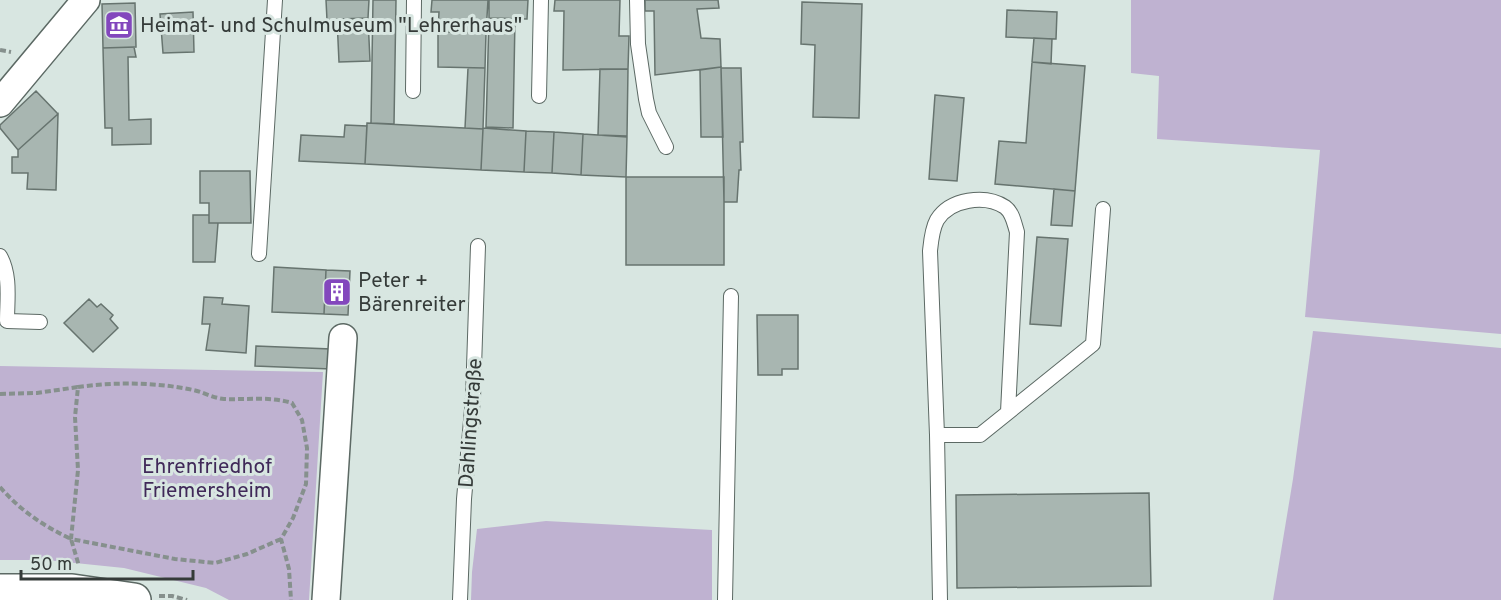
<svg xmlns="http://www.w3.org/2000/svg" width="1501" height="600" viewBox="0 0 1501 600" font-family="Overpass,sans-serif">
<rect width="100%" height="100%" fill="#d8e6e1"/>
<path fill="#bfb2d1" d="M1131 0H1501V334L1305 317 1320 150 1157 139 1159 76 1131 73Z
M1313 331 1501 348V600H1273L1293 479Z
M0 366 323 372 309 600H229L206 588 124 568 46 560H0Z
M546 521 712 530V600H471L472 572 477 529Z"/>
<path fill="#a8b6b1" stroke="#67746f" stroke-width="1.5" d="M326 0H369L368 18 327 20Z
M373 0H396L394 124 371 123Z
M432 0H488L486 33 438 32 439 12H431Z
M489 0H528L527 19 489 18Z
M555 0H620L619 36H629L628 69 563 70 564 11H554Z
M645 0H718L719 8 697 9 701 38 720 39 721 67 655 75 654 11H645Z
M802 2 862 4 859 118 813 117 815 45 801 44Z
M135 3 136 47 103 48 102 4Z
M1007 10 1057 12 1056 39 1006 37Z
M193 12 194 52 163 53 160 14Z
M368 18 370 61 339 62 337 19Z
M489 18 515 19 513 128 486 127Z
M438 32 486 33 485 68 438 67Z
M1034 38 1052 39 1051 64 1032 62Z
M134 47 136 57H128L129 120 151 119V144L112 145V128H105L103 48Z
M1032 62 1085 66 1075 191 995 184 999 141 1026 143Z
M721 67 723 137H701L700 70Z
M468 68H485L483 129 465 128Z
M721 68H741L743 142H740L741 170H739L737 202H724Z
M600 69H628L627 136 598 135Z
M36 91 58 114 18 150 0 128V125Z
M935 95 964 98 957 181 929 179Z
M58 114 56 190 27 189 28 173H12V157H18V150Z
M367 123 483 129 481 170 365 164Z
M345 125 367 126 365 164 299 161 301 135 344 137Z
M483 128 526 131 524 172 481 170Z
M526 131 554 132 552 173 524 172Z
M554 132 583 134 581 175 552 173Z
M583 134 627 137 626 177 581 175Z
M200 171H250L251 223H209V203H200Z
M626 177H724V265H626Z
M1054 189 1075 191 1072 226 1051 225Z
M193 215H209V223H218L215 262H193Z
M1037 237 1068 239 1061 326 1030 324Z
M274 267 326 270 324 314 272 312Z
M326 270 350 271 348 315 324 314Z
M204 297 223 298 222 304 249 306 246 353 206 350 210 324H202Z
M89 299 97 307 101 304 113 315 110 319 118 328 93 352 64 323Z
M757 315H798V369H782V375H758Z
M256 346 331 349V369L255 366Z
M1149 493 1151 586 957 588 956 495Z"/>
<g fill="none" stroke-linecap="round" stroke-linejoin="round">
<g stroke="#5c6964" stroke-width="16">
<path id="service" d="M637 0 638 44 646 99 649 113 666 147
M413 91 414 0
M539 96 541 0
M259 254 275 0
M0 256C11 276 7 300 7 321L40 322
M937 435H980L1093 344 1103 209
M460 600 464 499 473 398 478 246
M725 600 731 296
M940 600 937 435 930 251C931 241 932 229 937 220 950 199 985 194 1005 207 1013 213 1014 223 1017 232L1008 412"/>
</g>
<g stroke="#5c6964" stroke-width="30">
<path id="minor" d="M0 103 86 0
M326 600 343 338"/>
</g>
<g stroke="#5c6964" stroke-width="36">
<path id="tertiary" d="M0 591H72L134 600"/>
</g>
<path stroke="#86908d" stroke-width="4" stroke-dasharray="6 3" stroke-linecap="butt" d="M0 50 11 52
M0 394 37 393 78 387
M0 487C21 511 42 525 71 539L79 566
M281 539 247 554 215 563 175 559 71 539 78 470 75 417 78 387C116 382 155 382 193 390 203 392 213 398 224 399 247 400 270 396 292 403L302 420 307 448 306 484 293 518 281 539 289 569 291 600
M159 596H172L187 600"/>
<use href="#service" stroke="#fff" stroke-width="14"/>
<use href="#minor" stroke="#fff" stroke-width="27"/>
<use href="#tertiary" stroke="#fff" stroke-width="33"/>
</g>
<defs>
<g id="museum-square" transform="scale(1.5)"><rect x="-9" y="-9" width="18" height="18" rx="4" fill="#8347bd" stroke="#d8e6e1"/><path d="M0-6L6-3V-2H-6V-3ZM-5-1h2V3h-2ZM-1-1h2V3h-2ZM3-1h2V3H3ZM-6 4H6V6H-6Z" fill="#fff"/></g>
<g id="building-square" transform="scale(1.5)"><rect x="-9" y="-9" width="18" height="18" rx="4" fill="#8347bd" stroke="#d8e6e1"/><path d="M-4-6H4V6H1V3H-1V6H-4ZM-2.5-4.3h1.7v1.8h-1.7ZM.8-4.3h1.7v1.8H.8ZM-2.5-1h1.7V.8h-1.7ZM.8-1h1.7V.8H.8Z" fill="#fff"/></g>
</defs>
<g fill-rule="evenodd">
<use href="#museum-square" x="119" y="25"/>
<use href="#building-square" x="337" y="292"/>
</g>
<g text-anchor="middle" stroke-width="6" stroke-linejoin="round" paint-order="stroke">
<g font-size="21" fill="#353b39" stroke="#d8e6e1" text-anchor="start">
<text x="140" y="32">Heimat- und Schulmuseum "Lehrerhaus"</text>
<text x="358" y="287">Peter +<tspan x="358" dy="24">Bärenreiter</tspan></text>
</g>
<g font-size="21" fill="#353b39" stroke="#d8e6e1">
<text transform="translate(470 423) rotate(-86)" y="7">Dahlingstraße</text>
</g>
<g font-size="21" fill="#402959" stroke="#d8e6e1">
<text x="207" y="473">Ehrenfriedhof<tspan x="207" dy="24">Friemersheim</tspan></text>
</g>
</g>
<path d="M21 570v9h172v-9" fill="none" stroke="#353b39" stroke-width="3"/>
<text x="30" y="570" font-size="18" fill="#353b39" stroke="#d8e6e1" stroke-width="4.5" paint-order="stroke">50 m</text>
</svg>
